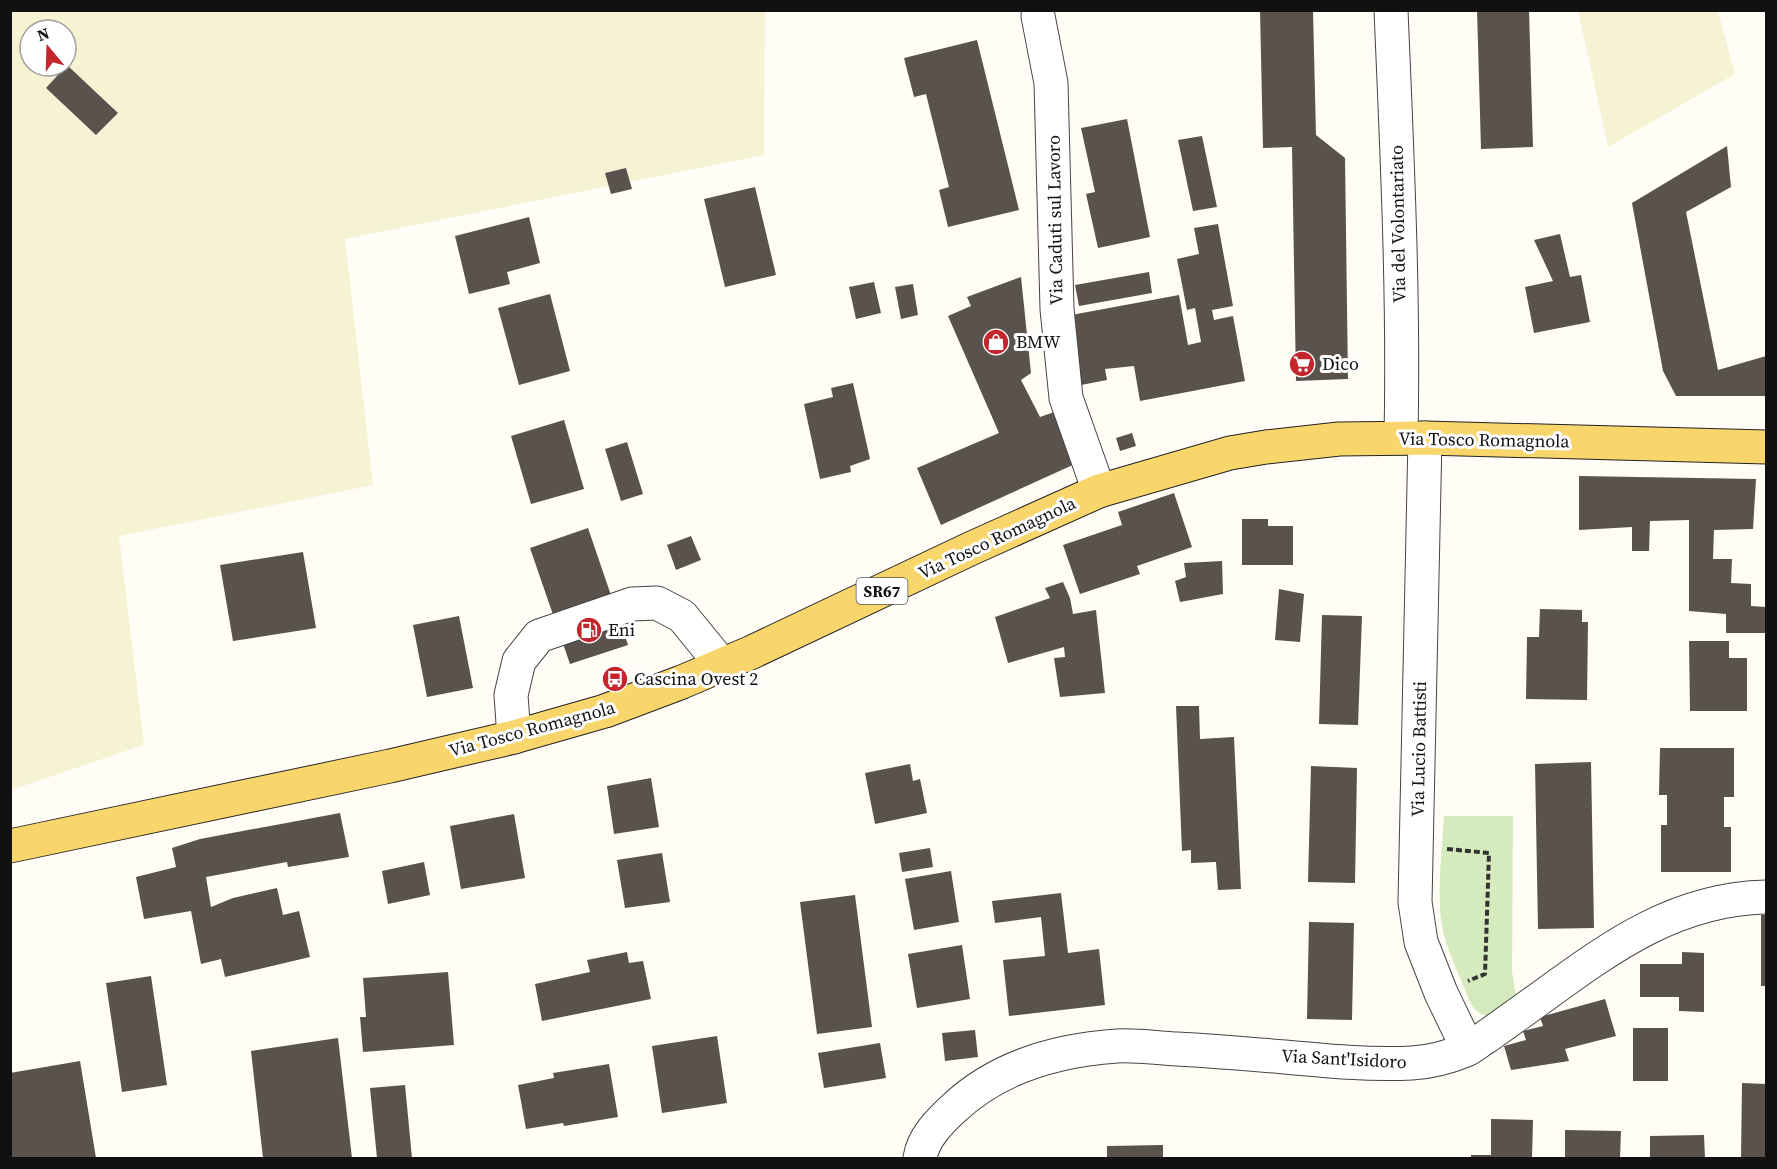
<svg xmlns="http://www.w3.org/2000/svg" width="1777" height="1169" viewBox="0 0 1777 1169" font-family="'Source Serif 4',serif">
<rect width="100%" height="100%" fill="#fffdf5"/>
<path fill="#f6f3d4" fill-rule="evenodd" d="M10 11H765L764 155 345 239 373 485 119 536 144 745 11 790ZM30 30H66V66H30Z
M1578 11H1718L1735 74 1608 147Z"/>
<path fill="#d5ebbd" d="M1444 816H1513L1512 972 1517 1000 1493 1017C1471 1015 1470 1001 1462 982 1455 966 1447 948 1443 931 1436 895 1442 852 1444 816Z"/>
<path fill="#5a524d" d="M1260 10H1313L1316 135 1345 158 1348 379 1296 381 1292 147 1263 148Z
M1477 10H1529L1533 147 1481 149Z
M977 40 1019 210 948 227 939 190 949 187 926 94 914 97 904 58Z
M67 65 118 113 96 135 46 88Z
M1127 119 1150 237 1098 248 1086 194 1095 192 1081 128Z
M1202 136 1217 207 1193 211 1178 140Z
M1727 146 1731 187 1686 212 1718 370 1766 356V396H1676L1663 371 1632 203Z
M626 168 632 189 611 194 605 173Z
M755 187 776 275 725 287 704 199Z
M529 217 540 263 507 272 510 284 469 294 455 236Z
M1218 224 1233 306 1212 310 1214 320 1233 316 1245 381 1140 401 1134 366 1105 369 1107 380 1076 386 1066 316 1179 295 1188 345 1201 342 1195 308 1187 310 1177 259 1199 254 1194 228Z
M1560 234 1570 277 1581 275 1590 322 1534 333 1525 287 1553 281 1534 240Z
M1149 272 1152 293 1079 306 1075 285Z
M1021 277 1031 373 1021 380 1040 417 1057 411 1075 464 941 525 917 468 999 433 948 316 971 306 967 297Z
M874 282 881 313 856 319 849 287Z
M913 284 918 315 901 319 895 287Z
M550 294 570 371 519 385 498 308Z
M853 383 870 459 850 466 851 472 820 479 804 404 833 397 831 388Z
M564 420 584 489 531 504 511 436Z
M1132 433 1136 446 1120 451 1116 438Z
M627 442 643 494 621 501 605 449Z
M1579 476 1756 479 1753 529 1714 530 1713 559H1732L1731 583 1751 584V606L1766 607V633H1726V614L1689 611V520L1650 521 1649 551H1632V527L1579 530Z
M1174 493 1192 547 1137 566 1140 574 1080 594 1063 545 1122 525 1118 512Z
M1242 519H1268V526H1293V565H1242Z
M588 528 628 645 570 664 530 548Z
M691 536 701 560 676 570 667 545Z
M303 552 316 628 233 641 220 565Z
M1222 561 1223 594 1180 602 1175 581 1186 577 1184 563Z
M1063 582 1070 598 1073 614 1096 610 1105 693 1060 697 1054 658 1065 657 1064 647 1008 663 995 617 1050 598 1045 588Z
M1279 589 1304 594 1300 642 1275 640Z
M1540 609 1582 610V622H1588L1587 700 1526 699 1527 637H1539Z
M1322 615 1362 616 1358 725 1319 724Z
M459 616 473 688 427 697 413 625Z
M1689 641H1729V658H1747V711H1690Z
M1176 706H1199L1200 739 1234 737 1241 889 1218 890 1216 862 1191 863V850L1182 851Z
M1660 748H1734V797H1724V827H1731V872H1661V825H1667V795H1659Z
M1591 762 1594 928 1538 929 1535 764Z
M910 764 913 781 920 779 927 813 875 824 865 773Z
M1311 766 1357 768 1355 883 1308 882Z
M651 778 659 827 614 834 607 786Z
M340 813 349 857 288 867 287 862 206 877 211 907 233 898 277 888 283 915 299 911 310 957 225 977 221 959 201 964 191 911 144 919 136 877 176 867 172 848 200 839Z
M514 814 525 878 461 889 450 826Z
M930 848 933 867 902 872 899 853Z
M662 853 670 902 625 908 617 860Z
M424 862 430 895 388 904 382 871Z
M951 871 959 922 914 930 905 879Z
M1061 893 1068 953 1099 949 1105 1005 1009 1016 1003 960 1045 956 1041 917 995 923 992 901Z
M855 895 872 1027 817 1034 800 902Z
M1761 915H1766V986H1761Z
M1309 922 1354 923 1352 1020 1307 1019Z
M962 945 970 999 917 1008 908 954Z
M627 952 629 963 643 961 651 999 542 1021 535 984 590 972 587 960Z
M1682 952 1704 953V1012L1679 1011V997H1640V964H1682Z
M448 972 454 1045 363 1052 360 1017H366L363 978Z
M151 976 167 1085 122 1092 106 983Z
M1605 999 1616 1036 1565 1049 1569 1061 1511 1070 1504 1046 1526 1040 1523 1031 1543 1026 1540 1017Z
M1633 1028H1668V1081H1633Z
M975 1030 978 1057 945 1061 942 1033Z
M717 1036 727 1103 662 1113 652 1046Z
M338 1038 352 1158H263L251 1051Z
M880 1043 886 1078 824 1088 818 1053Z
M80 1061 96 1158H10V1073Z
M609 1064 618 1117 564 1126 563 1123 526 1129 518 1085 554 1078 553 1073Z
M1742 1083 1766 1084V1158H1741Z
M405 1085 412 1158H377L370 1088Z
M1491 1119 1533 1120 1532 1158H1471V1155H1491Z
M1565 1130 1621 1131 1620 1158H1565Z
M1704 1135 1705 1158H1650V1136Z
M1163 1145V1158H1107V1146Z"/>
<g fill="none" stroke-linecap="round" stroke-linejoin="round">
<g stroke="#444" stroke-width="35">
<path id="minor" d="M1391 10C1397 153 1404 296 1401 438
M1038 16 1051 83 1057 309 1066 398 1099 491
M1425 438 1415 902 1421 942 1441 993 1468 1049
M514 737 511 695 519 661 539 636 632 604 657 603 682 616 722 665
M920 1158C923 1138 939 1122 953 1109 997 1067 1058 1050 1117 1046 1136 1045 1158 1048 1177 1049 1213 1051 1249 1054 1285 1057 1327 1061 1369 1065 1412 1063 1430 1062 1449 1057 1466 1050 1473 1047 1479 1041 1486 1037 1500 1027 1514 1017 1528 1007 1603 953 1670 899 1766 897"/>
</g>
<g stroke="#222" stroke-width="35">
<path id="major" d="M10 846 390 766 514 737 605 711 682 682 750 653 972 548 1099 491 1230 453 1266 447 1339 439 1425 438 1766 447"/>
</g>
<path stroke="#333" stroke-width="4" stroke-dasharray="6 3" stroke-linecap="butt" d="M1447 849 1489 853 1485 974 1468 981"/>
<use href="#minor" stroke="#fff" stroke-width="33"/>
<use href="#major" stroke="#f9d66b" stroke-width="33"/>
</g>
<defs>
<g id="shop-disc" transform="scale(1.35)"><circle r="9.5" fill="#c4262e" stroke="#fff"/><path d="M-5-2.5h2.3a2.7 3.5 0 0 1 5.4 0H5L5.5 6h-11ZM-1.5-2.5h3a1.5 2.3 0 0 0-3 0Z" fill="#fff"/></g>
<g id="supermarket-disc" transform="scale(1.35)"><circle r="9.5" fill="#c4262e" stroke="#fff"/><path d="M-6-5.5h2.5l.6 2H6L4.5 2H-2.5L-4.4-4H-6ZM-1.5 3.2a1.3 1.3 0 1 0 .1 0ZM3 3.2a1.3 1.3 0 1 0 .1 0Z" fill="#fff"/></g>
<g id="fuel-disc" transform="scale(1.35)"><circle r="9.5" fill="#c4262e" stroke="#fff"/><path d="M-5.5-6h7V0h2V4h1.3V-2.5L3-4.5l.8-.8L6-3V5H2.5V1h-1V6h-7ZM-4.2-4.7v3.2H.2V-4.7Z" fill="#fff"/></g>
<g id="bus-disc" transform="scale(1.35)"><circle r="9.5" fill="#c4262e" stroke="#fff"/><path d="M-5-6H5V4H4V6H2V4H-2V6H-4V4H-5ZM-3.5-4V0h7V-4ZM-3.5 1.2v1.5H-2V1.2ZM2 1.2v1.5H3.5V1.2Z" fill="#fff"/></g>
</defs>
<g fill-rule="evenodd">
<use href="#shop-disc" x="996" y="342"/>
<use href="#supermarket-disc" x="1302" y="364"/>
<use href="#fuel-disc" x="589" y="630"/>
<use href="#bus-disc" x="615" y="679"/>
</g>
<g text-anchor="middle" stroke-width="6" stroke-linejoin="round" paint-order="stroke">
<rect fill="#fff" stroke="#585858" stroke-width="1.5" x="856.5" y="578" width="51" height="26" rx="4.5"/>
<g font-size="16" font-weight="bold" fill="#111">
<text x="882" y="597">SR67</text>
</g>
<g font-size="18" fill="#111" stroke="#fff">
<text transform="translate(1055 220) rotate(-91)" y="6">Via Caduti sul Lavoro</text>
<text transform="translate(1398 224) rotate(-91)" y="6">Via del Volontariato</text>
<text transform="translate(1484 440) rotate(1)" y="6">Via Tosco Romagnola</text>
<text transform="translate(997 538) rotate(-25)" y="6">Via Tosco Romagnola</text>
<text transform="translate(532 729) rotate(-15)" y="6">Via Tosco Romagnola</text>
<text transform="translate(1419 749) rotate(-89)" y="6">Via Lucio Battisti</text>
<text transform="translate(1344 1059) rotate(3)" y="6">Via Sant'Isidoro</text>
</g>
<g font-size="18" fill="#111" stroke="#fff" text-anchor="start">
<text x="1016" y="348">BMW</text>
<text x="1322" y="370">Dico</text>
<text x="608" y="636">Eni</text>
<text x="634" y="685">Cascina Ovest 2</text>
</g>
</g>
<rect width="1777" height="1169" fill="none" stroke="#111111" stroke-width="24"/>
<g transform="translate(48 48) rotate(341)"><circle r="28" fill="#ffffff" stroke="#a0a0a0" stroke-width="1.5"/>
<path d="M0-4.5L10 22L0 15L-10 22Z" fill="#c4262e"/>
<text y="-9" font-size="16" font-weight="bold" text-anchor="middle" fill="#111111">N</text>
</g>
</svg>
